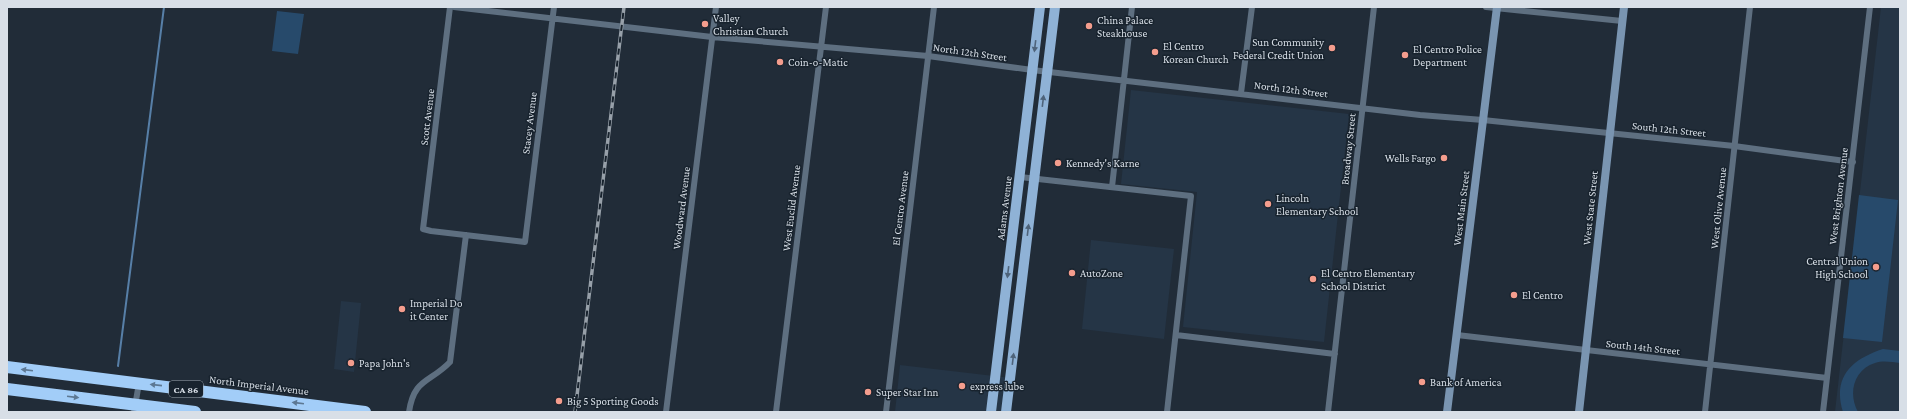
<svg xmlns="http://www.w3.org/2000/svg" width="1907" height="419" viewBox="0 0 1907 419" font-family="'Crimson Pro',serif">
<rect width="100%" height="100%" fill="#212c38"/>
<path fill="#253546" d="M1881 7H1900V412H1835Z
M1131 90 1349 114 1324 342 1183 327 1197 192 1121 184Z
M1091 240 1174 249 1164 339 1082 329Z
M341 301 361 303 354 372 334 369Z
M900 365 1011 378 1006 412H895Z"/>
<path fill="#274a6b" d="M277 11 304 14 298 54 272 51Z
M1859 195 1898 200 1882 342 1843 338Z
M1883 349 1900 351V363C1892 362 1883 360 1875 363 1853 370 1848 394 1858 412H1843C1832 377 1852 359 1883 349Z"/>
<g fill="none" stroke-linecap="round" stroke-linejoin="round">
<path stroke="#577fa7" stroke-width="2" d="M118 366 164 7"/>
<path stroke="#5e6f80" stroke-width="6" d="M450 7 423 229 431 231 525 242 554 7
M454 7 712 37 928 56 1032 70 1420 115 1483 120 1734 146 1853 162
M1486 7 1622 21
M1241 93 1252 7
M1020 177 1191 196 1167 412
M1112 187 1132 7
M1176 335 1335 354
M1457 335 1827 378
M134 412 139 383
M409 412C414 378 430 383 450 362L466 235
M666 412 716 7
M776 412 826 7
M886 412 934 7
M1328 412 1374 7
M1705 412 1750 7
M1823 412 1870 7"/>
<path stroke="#7a95b1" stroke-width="8" d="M1447 412 1497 7
M1579 412 1624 7"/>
<path stroke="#8fb2d6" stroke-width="10" d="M991 412 1040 7
M1006 412 1055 7"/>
<path stroke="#a2cdf8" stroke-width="12" d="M7 367 365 412
M7 389 195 412"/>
<g stroke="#97a0a9" stroke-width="3.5">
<path id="rail" d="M575 412 624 7"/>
</g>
<use href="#rail" stroke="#18232e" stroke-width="2" stroke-dasharray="6" stroke-linecap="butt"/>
</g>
<defs><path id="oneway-solid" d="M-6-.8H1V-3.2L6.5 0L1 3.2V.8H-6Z"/></defs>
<g fill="#4e637a">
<use href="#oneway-solid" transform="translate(1035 46) rotate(97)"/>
<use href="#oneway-solid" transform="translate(1043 101) rotate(-83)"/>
<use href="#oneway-solid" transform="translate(1028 230) rotate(-83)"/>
<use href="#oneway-solid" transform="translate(1008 272) rotate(97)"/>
<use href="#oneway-solid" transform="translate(1013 359) rotate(-83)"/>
</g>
<g fill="#5d7893">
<use href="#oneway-solid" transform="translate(27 370) rotate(-173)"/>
<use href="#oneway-solid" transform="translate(156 385) rotate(-174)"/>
<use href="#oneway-solid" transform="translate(73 397) rotate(7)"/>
<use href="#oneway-solid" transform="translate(298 403) rotate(-173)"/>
</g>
<g fill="#f49d8d" stroke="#18232e" stroke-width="1.5">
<circle cx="705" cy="24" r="4"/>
<circle cx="1089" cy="26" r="4"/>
<circle cx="1332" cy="48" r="4"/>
<circle cx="1155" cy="52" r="4"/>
<circle cx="1405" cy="55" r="4"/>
<circle cx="780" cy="62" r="4"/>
<circle cx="1444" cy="158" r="4"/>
<circle cx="1058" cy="163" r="4"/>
<circle cx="1268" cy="204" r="4"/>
<circle cx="1876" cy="267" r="4"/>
<circle cx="1072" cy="273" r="4"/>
<circle cx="1313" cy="279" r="4"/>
<circle cx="1514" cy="295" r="4"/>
<circle cx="402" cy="309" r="4"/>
<circle cx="351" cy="363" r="4"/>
<circle cx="1422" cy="382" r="4"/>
<circle cx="962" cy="386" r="4"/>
<circle cx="868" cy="392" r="4"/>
<circle cx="559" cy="401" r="4"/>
</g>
<g text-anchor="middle" stroke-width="3" stroke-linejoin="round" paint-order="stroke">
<rect fill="#18232e" stroke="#9ea7b0" stroke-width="1" x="169" y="381" width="34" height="16" rx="3"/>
<g font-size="10" font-weight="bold" fill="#d8dfe7">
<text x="186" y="393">CA 86</text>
</g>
<g font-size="11" fill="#d8dfe7" stroke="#18232e" text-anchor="start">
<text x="713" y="22">Valley<tspan x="713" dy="13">Christian Church</tspan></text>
<text x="1097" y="24">China Palace<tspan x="1097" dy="13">Steakhouse</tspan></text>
<text x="1324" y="46" text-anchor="end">Sun Community<tspan x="1324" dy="13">Federal Credit Union</tspan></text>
<text x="1163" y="50">El Centro<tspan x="1163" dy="13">Korean Church</tspan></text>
<text x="1413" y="53">El Centro Police<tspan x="1413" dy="13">Department</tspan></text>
<text x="788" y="66">Coin-o-Matic</text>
<text x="1436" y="162" text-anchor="end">Wells Fargo</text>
<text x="1066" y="167">Kennedy's Karne</text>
<text x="1276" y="202">Lincoln<tspan x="1276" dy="13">Elementary School</tspan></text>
<text x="1868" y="265" text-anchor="end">Central Union<tspan x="1868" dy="13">High School</tspan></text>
<text x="1080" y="277">AutoZone</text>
<text x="1321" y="277">El Centro Elementary<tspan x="1321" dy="13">School District</tspan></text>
<text x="1522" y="299">El Centro</text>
<text x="410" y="307">Imperial Do<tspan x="410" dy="13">it Center</tspan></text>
<text x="359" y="367">Papa John's</text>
<text x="1430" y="386">Bank of America</text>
<text x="970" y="390">express lube</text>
<text x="876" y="396">Super Star Inn</text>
<text x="567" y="405">Big 5 Sporting Goods</text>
</g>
<g font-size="11" fill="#d8dfe7" stroke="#18232e">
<text transform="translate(970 52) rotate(8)" y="4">North 12th Street</text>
<text transform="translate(1291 89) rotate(7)" y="4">North 12th Street</text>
<text transform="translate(427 117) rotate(-83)" y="4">Scott Avenue</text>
<text transform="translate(529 123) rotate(-83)" y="4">Stacey Avenue</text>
<text transform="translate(1669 129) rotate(6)" y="4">South 12th Street</text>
<text transform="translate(1348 149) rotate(-84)" y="4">Broadway Street</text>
<text transform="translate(1838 196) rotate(-83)" y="4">West Brighton Avenue</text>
<text transform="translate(681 208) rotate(-83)" y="4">Woodward Avenue</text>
<text transform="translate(791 208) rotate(-83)" y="4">West Euclid Avenue</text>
<text transform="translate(900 208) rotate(-83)" y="4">El Centro Avenue</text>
<text transform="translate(1004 208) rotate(-83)" y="4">Adams Avenue</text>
<text transform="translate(1461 208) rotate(-83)" y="4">West Main Street</text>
<text transform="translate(1590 208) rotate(-84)" y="4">West State Street</text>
<text transform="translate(1718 208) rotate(-84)" y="4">West Olive Avenue</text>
<text transform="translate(1643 347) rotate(6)" y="4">South 14th Street</text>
<text transform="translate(259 385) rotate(7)" y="4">North Imperial Avenue</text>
</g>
</g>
<rect width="1907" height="419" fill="none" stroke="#d8dfe7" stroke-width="16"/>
</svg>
